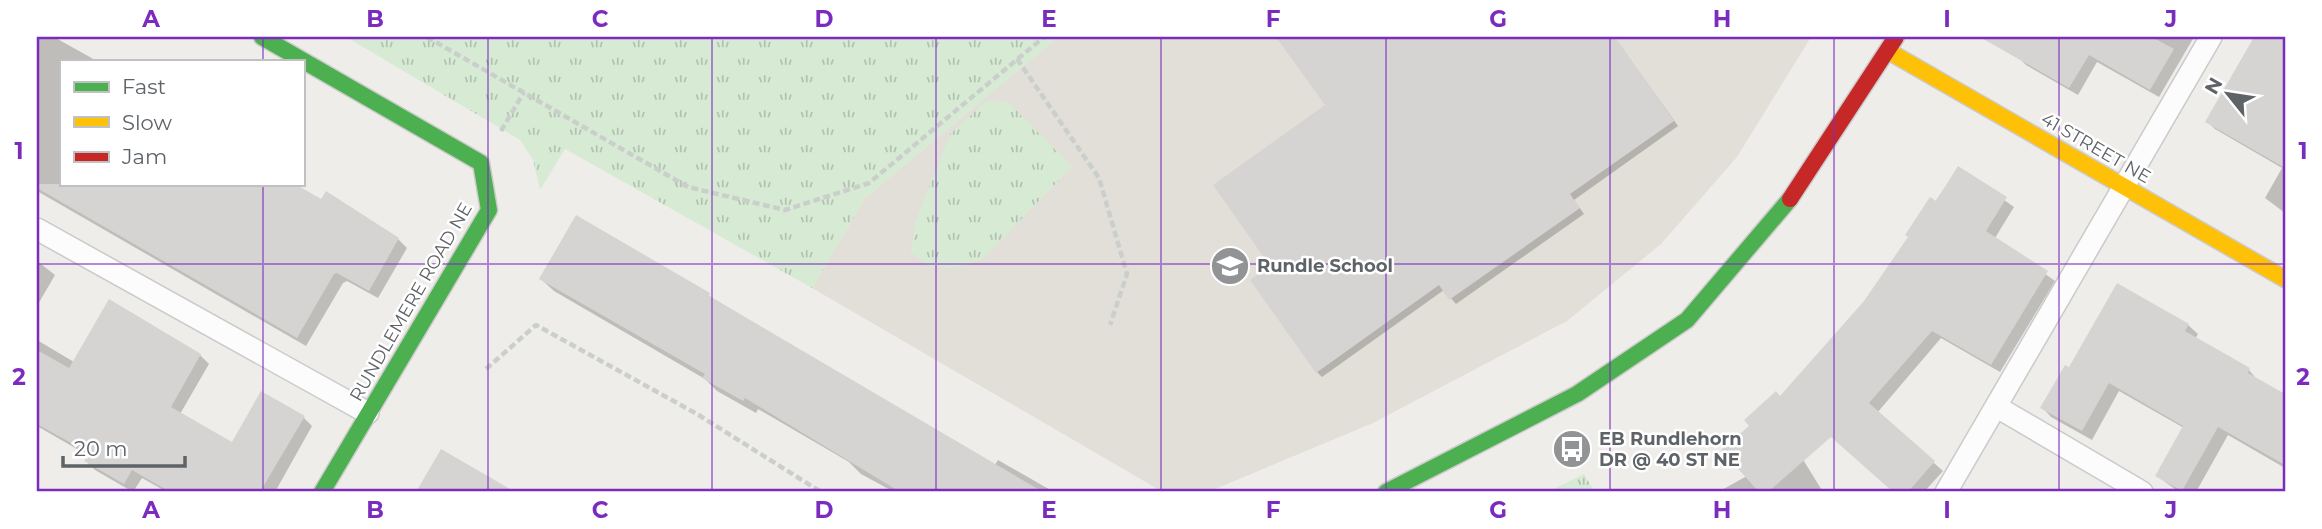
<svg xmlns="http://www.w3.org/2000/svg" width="2322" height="529" viewBox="0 0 2322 529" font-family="Montserrat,sans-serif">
<defs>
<pattern id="grass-tufts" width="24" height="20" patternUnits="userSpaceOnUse" patternTransform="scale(1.75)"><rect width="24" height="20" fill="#d7ebd4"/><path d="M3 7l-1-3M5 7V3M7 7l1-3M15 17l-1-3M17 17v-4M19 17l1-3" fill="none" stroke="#b2c2b0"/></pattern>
</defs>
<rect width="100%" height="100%" fill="#efede9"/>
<path fill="#e2dfd9" d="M1058 37H1811L1737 157 1661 244 1567 321 1373 423 1208 492H1158L1156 488 812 288 865 198Z"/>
<path fill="url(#grass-tufts)" d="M346 37H1058L865 198 812 288 565 149 540 190 533 160 520 140Z
M988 100 1008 102 1072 167 981 260 954 268 929 266 911 252 915 223 950 134Z
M1584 474 1595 492H1547Z"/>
<path fill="#0003" d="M37 37H54L97 61H61V184H291L398 239 407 248 378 298 347 281 343 283 306 346 37 191Z
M1279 37H1614L1678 126 1574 200 1584 214 1456 304 1444 290 1322 377 1317 372 1273 267 1327 106Z
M2030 37H2194L2159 97 2097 62 2078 95 2026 65 2018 57Z
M2255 37H2285V213L2265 198 2282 168 2215 129 2207 121Z
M1959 168 2014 207 1995 238 2055 281 2000 372 1941 338 1877 413 1943 471 1924 492H1894L1793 402Z
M577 217 994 466 998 460 1054 492H894L861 474 849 462 758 409 756 413 717 391 705 379 554 291 541 279Z
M37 261 55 275 37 306Z
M2188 325 2198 334 2195 339 2249 370 2258 381 2285 396V468L2228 435 2196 492H2179L2157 476 2184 428 2119 391 2092 440 2051 417 2042 407 2069 369Z
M37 340 74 362 200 355 209 364 180 414 232 444 303 417 312 426 275 492H167L142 478 133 492 95 470 86 461 89 456 37 426Z
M1778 419 1823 492H1718L1747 476Z"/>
<path fill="#d5d4d2" d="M1276 37H1615L1674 121 1570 194 1580 208 1449 300 1439 285 1316 373 1250 280 1270 266 1213 185 1325 105Z
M1980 37H2152L2174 49 2150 90 2089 55 2069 88Z
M2254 37H2285V168L2205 122Z
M1958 166 2007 197 1986 231 2048 271 1991 365 1932 331 1869 403 1935 461 1908 492H1893L1831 437 1768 492H1759L1721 450 1749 426 1744 420 1776 391 1780 396 1864 301 1908 237 1905 235 1930 197 1936 201Z
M37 184H295L321 199 326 191 399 238 369 291 337 273 334 274 297 338 37 188Z
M576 215 710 293 709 296 1043 492H900L745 398 743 401 702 378 705 374 539 279Z
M2117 283 2189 324 2185 331 2250 368 2248 373 2285 394V465L2218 427 2182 491 2155 476 2183 426 2109 383 2082 431 2040 408 2065 365 2069 367Z
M109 299 201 354 171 407 232 442 261 391 305 416 260 492H170L132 470 124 484 84 461 89 453 37 424V350L69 368Z
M441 449 515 492H416Z"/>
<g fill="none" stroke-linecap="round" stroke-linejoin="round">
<g stroke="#cacaca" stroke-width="24">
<path id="lane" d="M37 229 368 413
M1997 407 2142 492
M1946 492 2211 37"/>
</g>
<g stroke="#cbcbcb" stroke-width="19">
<path id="fast" d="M262 37 481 163 489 210 322 492
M1386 492 1577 394 1687 320 1790 199"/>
</g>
<g stroke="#cbcbcb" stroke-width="19">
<path id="slow" d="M1888 51 2285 279"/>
</g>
<g stroke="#cbcbcb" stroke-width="19">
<path id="jam" d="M1790 199 1896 37"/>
</g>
<path stroke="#cacfcb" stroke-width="4.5" stroke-dasharray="7 3.5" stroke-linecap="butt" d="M427 37 688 187 785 210 869 183 1044 37
M1017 59 1099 178 1127 274 1110 325
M501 131 524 92
M486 369 536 325 697 414 821 492"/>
<use href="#lane" stroke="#fdfcfc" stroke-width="21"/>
<use href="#fast" stroke="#4caf50" stroke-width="16"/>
<use href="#slow" stroke="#ffc107" stroke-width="16"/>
<use href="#jam" stroke="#c62828" stroke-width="16"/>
</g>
<path fill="none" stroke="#7b2cbf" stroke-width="2" stroke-opacity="0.55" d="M263 37V61M488 37V492M712 37V492M936 37V492M1161 37V492M1386 37V492M1610 37V492M1834 37V492M2059 37V492M263 184V492M37 264H2285"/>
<defs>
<g id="school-disc" transform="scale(2.0125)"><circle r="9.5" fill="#919395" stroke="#fff"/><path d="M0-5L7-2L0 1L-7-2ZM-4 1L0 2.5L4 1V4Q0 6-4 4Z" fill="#fff"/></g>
<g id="bus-disc" transform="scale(2.0125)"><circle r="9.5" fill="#919395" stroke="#fff"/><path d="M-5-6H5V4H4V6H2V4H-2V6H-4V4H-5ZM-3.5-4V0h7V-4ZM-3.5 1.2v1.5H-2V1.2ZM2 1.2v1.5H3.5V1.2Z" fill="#fff"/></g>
</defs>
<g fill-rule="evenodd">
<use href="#school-disc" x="1230" y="266"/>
<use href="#bus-disc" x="1572" y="449"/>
</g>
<g text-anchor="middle" stroke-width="5" stroke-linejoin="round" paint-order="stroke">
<g font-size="18" fill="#5e6368" stroke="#fff">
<text transform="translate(2096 148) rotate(30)" y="6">41 STREET NE</text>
<text transform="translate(411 302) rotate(-60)" y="6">RUNDLEMERE ROAD NE</text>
</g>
<g font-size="18" font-weight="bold" fill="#5e6368" stroke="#fff" text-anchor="start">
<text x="1257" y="272">Rundle School</text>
<text x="1599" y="445">EB Rundlehorn<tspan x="1599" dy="21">DR @ 40 ST NE</tspan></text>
</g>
</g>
<rect width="2322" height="529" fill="none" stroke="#ffffff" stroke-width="77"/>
<rect x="60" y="60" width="245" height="126" fill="#ffffff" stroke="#bfc1c3" stroke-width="2"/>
<rect x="74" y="82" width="35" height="10" fill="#4caf50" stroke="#bfc1c3" stroke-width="2"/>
<text x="122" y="94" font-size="21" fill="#5e6368">Fast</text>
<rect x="74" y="117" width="35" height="10" fill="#ffc107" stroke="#bfc1c3" stroke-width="2"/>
<text x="122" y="130" font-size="21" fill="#5e6368">Slow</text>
<rect x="74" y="152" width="35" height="10" fill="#c62828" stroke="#bfc1c3" stroke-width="2"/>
<text x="122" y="164" font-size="21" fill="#5e6368">Jam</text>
<g transform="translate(2228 94) rotate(300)" stroke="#ffffff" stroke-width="5" paint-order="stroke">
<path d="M0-5L12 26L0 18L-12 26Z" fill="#5e6368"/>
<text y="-10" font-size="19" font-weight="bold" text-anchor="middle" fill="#5e6368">N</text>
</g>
<path d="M63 456v10h122v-10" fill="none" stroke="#5e6368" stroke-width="3.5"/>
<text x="74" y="456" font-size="21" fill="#5e6368" stroke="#ffffff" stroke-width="5" paint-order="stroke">20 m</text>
<rect x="38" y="38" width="2246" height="452" fill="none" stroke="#7b2cbf" stroke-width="2.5"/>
<g font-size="23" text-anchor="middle" font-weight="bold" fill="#7b2cbf">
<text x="151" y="27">A</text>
<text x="375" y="27">B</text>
<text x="600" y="27">C</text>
<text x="824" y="27">D</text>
<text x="1049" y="27">E</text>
<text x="1273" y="27">F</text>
<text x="1498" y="27">G</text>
<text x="1722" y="27">H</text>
<text x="1947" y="27">I</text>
<text x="2171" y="27">J</text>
<text x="19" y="159">1</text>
<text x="2303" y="159">1</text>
<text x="19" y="385">2</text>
<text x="2303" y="385">2</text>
<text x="151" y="518">A</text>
<text x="375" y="518">B</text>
<text x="600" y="518">C</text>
<text x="824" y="518">D</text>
<text x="1049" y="518">E</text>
<text x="1273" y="518">F</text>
<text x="1498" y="518">G</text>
<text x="1722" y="518">H</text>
<text x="1947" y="518">I</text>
<text x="2171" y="518">J</text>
</g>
</svg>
